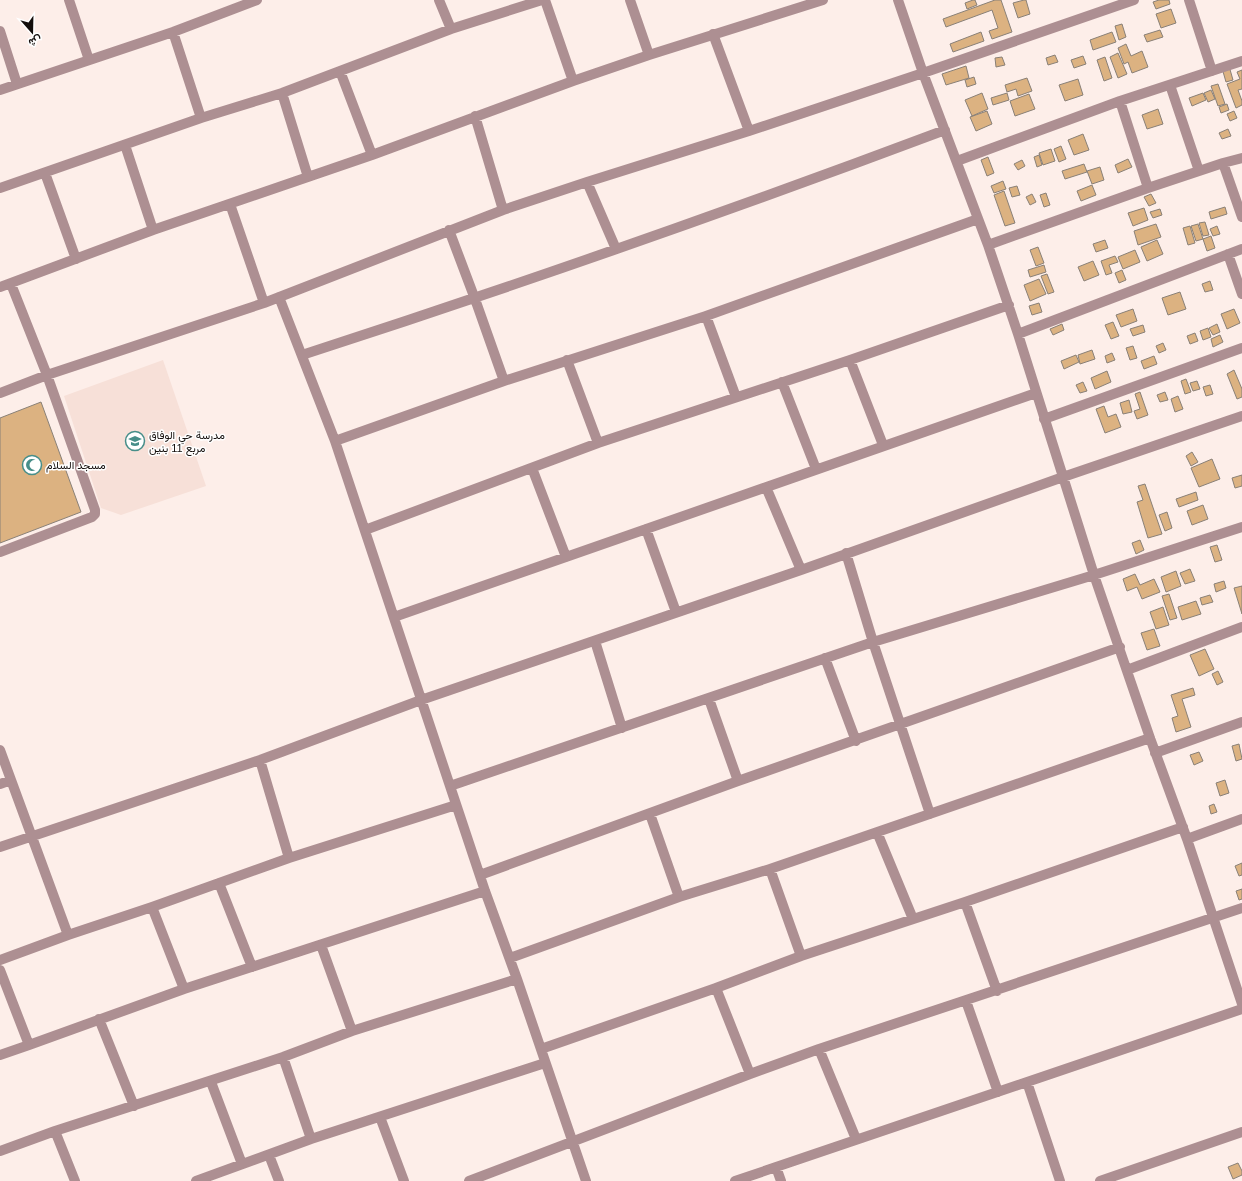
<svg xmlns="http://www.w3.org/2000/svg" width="1242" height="1181" viewBox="0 0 1242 1181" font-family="Helvetica,Vazirmatn,sans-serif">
<rect width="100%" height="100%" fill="#fdeee9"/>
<path fill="#f7e0d8" d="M163 360 206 486 121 515 101 508 64 396Z"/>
<path fill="#dcb281" stroke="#898077" d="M973 0H975L977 5 967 9 965 3Z
M995 0H1001L1012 32 992 39 989 31 998 28 992 10 946 27 943 19Z
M1024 0H1026L1030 14 1018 18 1013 3Z
M1159 0H1169L1170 4 1156 9 1153 2Z
M1171 9 1176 23 1161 28 1156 14Z
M1122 24 1126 37 1119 40 1115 26Z
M1160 30 1163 37 1147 42 1144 35Z
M981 32 984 41 953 52 950 44Z
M1112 32 1116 42 1093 50 1090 40Z
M1126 44 1131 56 1142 51 1148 67 1132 73 1128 62 1124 64 1118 48Z
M1118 53 1127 74 1118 78 1110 57Z
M1055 55 1058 62 1048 65 1046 58Z
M1083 56 1086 64 1074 68 1071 60Z
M1002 57 1005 65 996 67 995 58Z
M1105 57 1112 78 1104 81 1097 60Z
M966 66 969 78 946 85 942 74Z
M1229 66 1233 80 1226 82 1222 68Z
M1242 70V89L1238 90 1242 101V105L1236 108 1227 84 1240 79 1237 72Z
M974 77 976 84 967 87 965 80Z
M1027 78 1032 91 1018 96 1016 89 1007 92 1005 85Z
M1078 79 1083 95 1065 101 1059 85Z
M1218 84 1225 104 1218 106 1211 86Z
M1211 90 1215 99 1208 102 1204 93Z
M982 93 988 109 972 116 965 100Z
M1007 93 1009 100 993 105 991 98Z
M1203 93 1206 100 1192 106 1189 98Z
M1029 94 1035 109 1015 116 1010 101Z
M1227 104 1229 110 1221 113 1219 107Z
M1158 109 1163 124 1147 129 1142 115Z
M987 111 992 124 976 131 970 117Z
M1234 111 1237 118 1230 121 1227 114Z
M1228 129 1231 136 1222 139 1219 133Z
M1083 134 1089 150 1074 155 1068 140Z
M1061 146 1066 159 1059 162 1054 149Z
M1051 149 1055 161 1043 165 1039 153Z
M1039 155 1042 165 1037 167 1034 157Z
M988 157 994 173 987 176 981 160Z
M1128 159 1132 167 1118 173 1115 165Z
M1022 160 1025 166 1018 170 1014 164Z
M1084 164 1087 172 1065 179 1062 171Z
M1100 167 1104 180 1092 184 1087 171Z
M1003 181 1006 189 994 193 991 186Z
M1092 185 1096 195 1081 201 1077 191Z
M1017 186 1020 195 1012 197 1009 188Z
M1004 191 1015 223 1005 226 994 195Z
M1046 193 1050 205 1044 207 1040 195Z
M1032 194 1036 202 1030 205 1026 197Z
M1151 194 1156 203 1149 206 1144 197Z
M1225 207 1227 214 1211 219 1209 212Z
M1144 208 1148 220 1133 226 1128 213Z
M1160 209 1162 215 1153 218 1150 212Z
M1205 222 1209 235 1203 236 1199 223Z
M1156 224 1161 237 1138 245 1134 231Z
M1198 224 1203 239 1196 241 1191 226Z
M1190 226 1195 243 1188 245 1183 228Z
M1217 226 1220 234 1213 236 1210 229Z
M1211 236 1215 248 1207 251 1203 239Z
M1105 240 1108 248 1096 252 1093 244Z
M1157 240 1163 254 1147 261 1141 247Z
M1038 247 1044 263 1036 266 1030 250Z
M1135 250 1140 262 1123 269 1118 257Z
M1115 256 1118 262 1109 265 1112 273 1106 275 1101 261Z
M1093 261 1099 275 1084 281 1078 267Z
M1044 265 1046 272 1030 277 1028 270Z
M1122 270 1126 280 1119 283 1115 273Z
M1047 274 1054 292 1048 294 1041 276Z
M1039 279 1046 294 1030 301 1024 285Z
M1210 281 1213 290 1205 292 1202 284Z
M1180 292 1186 309 1168 315 1162 298Z
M1039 303 1042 312 1032 315 1029 306Z
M1133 309 1137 321 1121 327 1116 315Z
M1234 309 1240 323 1227 329 1221 314Z
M1113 322 1119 336 1111 339 1105 325Z
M1062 324 1064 330 1053 335 1050 329Z
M1217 324 1220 332 1213 335 1209 328Z
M1143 325 1145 332 1133 336 1130 329Z
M1208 328 1211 337 1203 340 1200 331Z
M1195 333 1198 341 1190 344 1187 336Z
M1220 335 1223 342 1213 347 1211 339Z
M1163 343 1166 350 1159 353 1156 346Z
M1133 346 1137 358 1130 360 1126 348Z
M1092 350 1095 359 1080 364 1078 355Z
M1112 353 1115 360 1107 363 1105 356Z
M1076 355 1079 362 1064 369 1061 361Z
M1154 356 1157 364 1144 369 1141 361Z
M1234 370 1242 389V397L1237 399 1227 374Z
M1107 371 1111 382 1095 389 1091 378Z
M1186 379 1191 392 1185 394 1181 381Z
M1197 381 1200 389 1193 391 1190 383Z
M1083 382 1087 391 1080 393 1076 385Z
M1210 385 1213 394 1206 396 1203 387Z
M1140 392 1148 415 1137 419 1134 411 1140 409 1135 394Z
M1165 392 1168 400 1160 402 1157 395Z
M1178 396 1183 409 1175 412 1171 399Z
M1129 400 1132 412 1123 414 1120 403Z
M41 402 81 512 0 543V418Z
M1104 406 1108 417 1116 414 1121 427 1105 433 1096 409Z
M1192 452 1198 462 1191 466 1186 456Z
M1212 459 1220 479 1199 487 1191 468Z
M1242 475V486L1235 488 1232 478Z
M1145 484 1162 534 1148 538 1137 502 1143 500 1138 486Z
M1196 492 1198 500 1179 507 1176 499Z
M1203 505 1208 519 1192 525 1187 511Z
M1167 512 1172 528 1165 531 1159 515Z
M1140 540 1144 550 1136 554 1132 543Z
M1217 545 1222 560 1215 562 1210 547Z
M1190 569 1195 581 1185 584 1180 573Z
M1176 571 1181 586 1166 592 1161 577Z
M1135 574 1140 585 1154 579 1160 592 1142 599 1137 587 1127 591 1123 579Z
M1224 581 1226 588 1216 592 1214 584Z
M1242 586V614L1234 588Z
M1169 594 1177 618 1170 620 1162 596Z
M1210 595 1213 602 1202 605 1200 598Z
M1196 601 1201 614 1182 620 1178 607Z
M1163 607 1169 625 1156 629 1150 612Z
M1154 629 1160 646 1147 650 1141 633Z
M1205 649 1214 669 1199 676 1190 655Z
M1218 671 1223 682 1217 685 1212 674Z
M1193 688 1195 695 1182 699 1191 727 1176 732 1172 718 1178 716 1171 695Z
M1239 744 1242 759 1236 761 1232 746Z
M1199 752 1203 761 1194 765 1190 755Z
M1225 780 1229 793 1220 796 1216 783Z
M1214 804 1217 812 1211 814 1209 806Z
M1242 863V875L1239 876 1235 866Z
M1242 889V899L1239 900 1236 891Z
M1238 1163 1242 1171V1175L1233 1179 1228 1167Z"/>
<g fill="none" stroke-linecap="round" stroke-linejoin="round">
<path stroke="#ad8f92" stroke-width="10" d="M69 0 89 60
M439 0 451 29
M545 0 573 81
M630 0 649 55
M898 0 923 73 988 245 1018 334 1094 575 1150 738 1187 839 1242 1004
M1189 0 1212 71
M0 31 17 84
M173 32 201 118
M713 34 749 131
M340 71 372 155
M1170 85 1199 171
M0 90 173 32 257 0
M282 93 308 177
M1120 101 1148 188
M475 116 503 210
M125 145 153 230
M957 161 1120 101 1242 61
M1223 163 1242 217
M45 173 76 259
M587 182 616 249
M0 188 201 118 282 93 451 29 542 0
M230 204 264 303
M449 230 475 299 504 381
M988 245 1148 188 1223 163 1242 158
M1228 254 1242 294
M0 287 153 230 372 155 573 81 649 55 823 0
M279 297 335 441 485 891 517 979 586 1181
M706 316 736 397
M1018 334 1242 249
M302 355C518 285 732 210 945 130
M567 360 598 443
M850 360 883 445
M782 382 816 469
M0 393 47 375 264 303 503 210 587 182 749 131 923 73 1134 0
M1044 419 1242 348
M335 441 504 381 706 316 978 219
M532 468 566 557
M766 487 801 570
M646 529 676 612
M365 530 598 443 850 360 1009 305
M0 552 92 517 95 514V510L47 375 11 284
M846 553 873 642 930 814
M394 617 1036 393
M595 641 622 728
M825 658 856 741
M1127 670 1242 627
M709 699 738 781
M0 750 68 935
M1155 753 1242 722
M260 760 289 858
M0 784 11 780
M450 786 873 642 1094 575 1242 527
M650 814 679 897
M877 832 913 919
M1187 839 1242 819
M0 847 260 760 421 700 801 570 1063 477 1242 416
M770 869 801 956
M480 875 738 781 1120 647
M219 883 252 967
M965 902 997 991
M152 907 184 989
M321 945 352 1031
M510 958 679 897 770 869 1150 738
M0 960 68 935 152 907 289 858 456 805
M0 970 29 1045
M716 988 750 1074
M966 1001 998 1092
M99 1019 134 1106
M541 1049 716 988 801 956 965 902 1183 827
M819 1049 856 1139
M0 1055 29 1045 184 989 485 891
M283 1057 311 1139
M211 1082 242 1164
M1027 1082 1060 1181
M380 1117 404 1181
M55 1131 75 1181
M0 1151 55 1131 283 1057 352 1031 517 979
M269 1155 279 1181
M776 1167 781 1181
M196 1181 311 1139 545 1063
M469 1181 750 1074 819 1049 1242 908
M735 1181 1242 1009
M1100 1181 1242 1132"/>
</g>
<defs>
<g id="school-ring" transform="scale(1)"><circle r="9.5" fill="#fff" stroke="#478e89" stroke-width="1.5"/><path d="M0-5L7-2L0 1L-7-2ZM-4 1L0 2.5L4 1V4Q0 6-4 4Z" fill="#478e89"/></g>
<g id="mosque-ring" transform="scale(1)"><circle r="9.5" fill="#fff" stroke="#478e89" stroke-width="1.5"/><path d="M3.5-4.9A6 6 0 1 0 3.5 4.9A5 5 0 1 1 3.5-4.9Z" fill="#478e89"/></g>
</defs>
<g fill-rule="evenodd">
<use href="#school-ring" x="135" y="441"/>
<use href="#mosque-ring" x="32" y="465"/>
</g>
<g text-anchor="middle" stroke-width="3" stroke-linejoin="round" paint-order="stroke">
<g font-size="11" fill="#130e0c" stroke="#fff" text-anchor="start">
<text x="149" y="439">مدرسة حي الوفاق<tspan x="149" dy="13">مربع 11 بنين</tspan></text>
<text x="46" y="469">مسجد السلام</text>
</g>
</g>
<g transform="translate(32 32) rotate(160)" stroke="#ffffff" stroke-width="3" paint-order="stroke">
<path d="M0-3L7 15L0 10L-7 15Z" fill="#130e0c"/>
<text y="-6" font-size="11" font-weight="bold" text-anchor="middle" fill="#130e0c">ش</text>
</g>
</svg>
